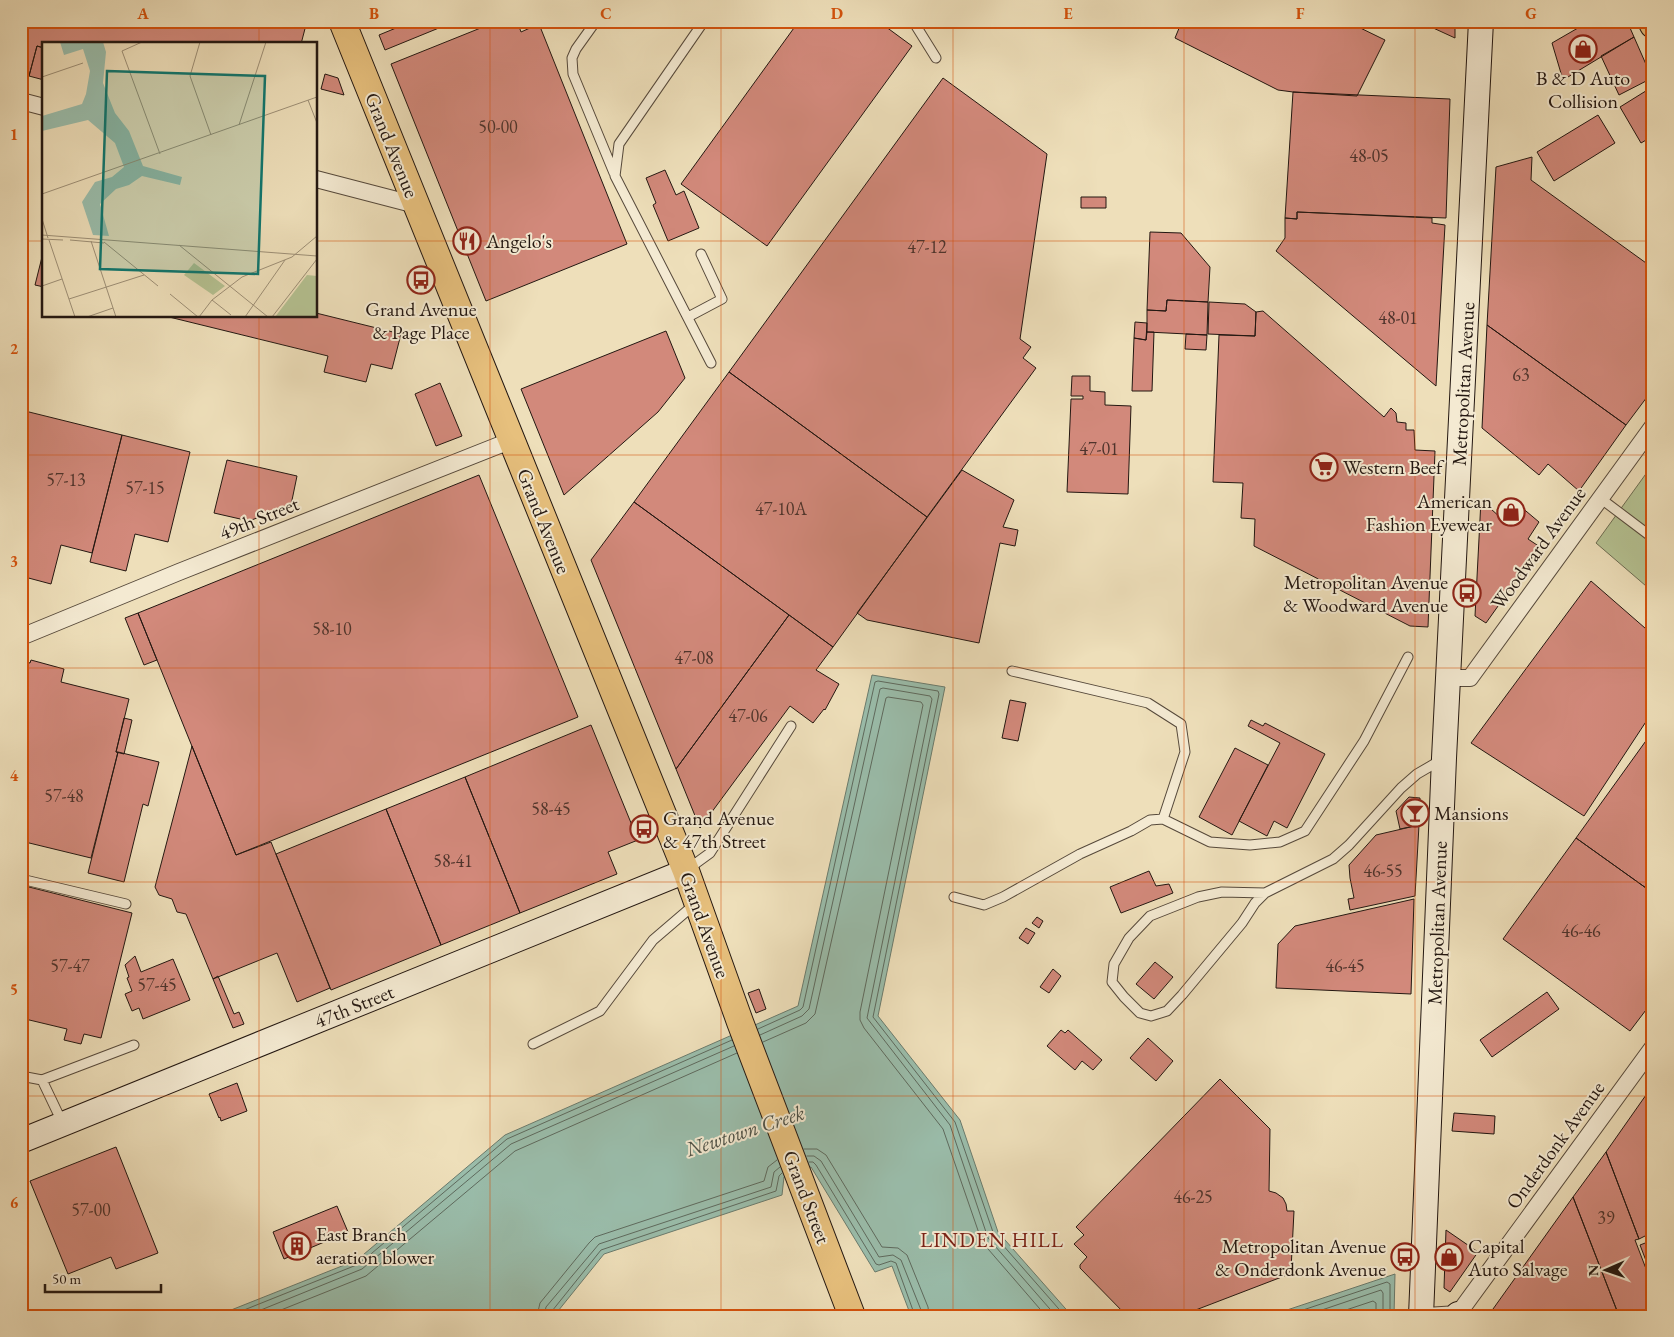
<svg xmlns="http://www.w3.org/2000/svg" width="1674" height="1337" viewBox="0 0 1674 1337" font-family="'EB Garamond',serif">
<rect width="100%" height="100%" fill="#eedfba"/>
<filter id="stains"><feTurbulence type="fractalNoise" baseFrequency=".004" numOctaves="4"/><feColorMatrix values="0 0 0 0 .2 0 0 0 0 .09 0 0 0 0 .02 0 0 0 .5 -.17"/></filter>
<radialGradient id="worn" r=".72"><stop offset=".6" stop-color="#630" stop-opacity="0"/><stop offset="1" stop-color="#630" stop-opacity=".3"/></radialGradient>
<path fill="#b5c292" stroke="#6c6c52" d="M1653 464V592L1596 543Z"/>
<path fill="#9abdab" stroke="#6a7b6d" d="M872 675 945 687 878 1016 960 1120 998 1232 1072 1316H911L892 1266 875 1272 811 1167 784 1177 782 1195 604 1254 554 1316H216L357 1260 505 1135 798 1006Z
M1395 1274 1394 1316H1269Z"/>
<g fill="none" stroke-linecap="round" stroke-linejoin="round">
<path stroke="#5e6a5e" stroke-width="1" d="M758 1029 800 1010 803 1007 875 682 878 681 938 691 939 694 873 1017 955 1122 994 1235 1065 1316
M760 1035 802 1016 809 1009 880 689 883 688 930 696 932 699 867 1018 950 1125 988 1238 1056 1316
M763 1042 806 1023 815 1014 886 698 888 697 921 702 923 705 860 1012V1020L864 1028 943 1129 982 1242 1046 1316
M804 1149H817L826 1155 882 1247 898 1248 907 1255 928 1307 929 1316
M807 1156H814L821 1161 879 1257 893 1255 901 1260 921 1310 922 1316
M809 1162H813L816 1165 876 1264 879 1265 891 1261 896 1263 915 1316
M229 1316 359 1264 507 1139 732 1040
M246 1316 362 1269 511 1144 734 1046
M266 1316 366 1276 515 1151 737 1053
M537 1316 540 1303 589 1243 595 1237 764 1181 768 1167 777 1160
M544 1316 546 1307 599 1244 771 1187 774 1172 780 1167
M550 1316 552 1311 601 1250 776 1191 779 1176 782 1173
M1285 1316 1387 1282 1390 1284V1316
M1304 1316 1381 1290 1383 1293V1316
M1328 1316 1373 1301 1376 1303V1316"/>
</g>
<path fill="#d2897b" stroke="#231711" d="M21 21H307L301 44H44V48L37 46 29 76 21 74Z
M413 21H456L385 50 379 35Z
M498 21H517L521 32 539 24 627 244 486 301 391 64Z
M799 21H878L912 46 767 246 681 184Z
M1182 21H1346L1385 40 1357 96 1293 92 1278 90 1175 38Z
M1418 21H1455V38Z
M1590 21H1627L1634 37 1563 80 1552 43Z
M1634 37 1652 78 1619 95 1601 56Z
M37 46 44 48V80L29 76Z
M325 74 338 78 344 95 321 89Z
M943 78 1047 154 1020 339 1031 347 1023 358 1036 368 927 517 729 372Z
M1649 89 1653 98V136L1641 143 1620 107Z
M1293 92 1450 99 1446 218 1297 212V219L1285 218Z
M1598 115 1615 143 1554 181 1537 152Z
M1532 157 1531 180 1653 268V389L1626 425 1487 325 1496 167Z
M665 170 676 195 684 191 699 228 668 241 653 205 656 203 646 178Z
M1081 197H1106V208H1081Z
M1297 212 1432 218V223L1445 225 1436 386 1276 251 1285 238V218L1297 219Z
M1150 232 1181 233 1210 267 1208 302 1167 300 1166 311 1147 310Z
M44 249V287L35 285Z
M1167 300 1208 302 1207 335 1147 332V310L1166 311Z
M1209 302 1245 304 1256 312 1255 336 1208 334Z
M1263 311 1384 417 1391 408 1396 413 1397 422 1406 423V430H1414L1415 450 1435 451 1428 627 1410 626 1254 546 1255 519 1241 518 1243 483 1213 482 1219 335 1255 336 1256 312Z
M316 313 401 334 392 369 371 364 366 382 324 372 328 356 165 316H316Z
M1135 322 1147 323 1146 340 1134 338Z
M1487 325 1626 425 1579 491 1548 464 1539 475 1482 428Z
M666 331 685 378 658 412 564 495 521 389Z
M1147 332H1154L1152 391H1132L1134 338 1146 340Z
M1186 334 1207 335 1206 350 1185 349Z
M729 372 927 517 833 647 634 502Z
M1072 376H1090V391L1105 392V405L1131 406 1128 494 1067 492 1071 399H1083V396H1071Z
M440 383 462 436 436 446 415 394Z
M21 410 122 435 92 553 61 545 51 584 21 576Z
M122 435 190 452 168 542 135 534 126 571 90 562Z
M227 460 297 476 291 505 249 521 214 513Z
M962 470 1014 500 1003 527 1018 530 1015 546 1000 543 979 643 867 620 857 613Z
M479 475 578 717 236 855 138 613Z
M1481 500 1501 518 1514 501 1539 522 1528 539 1540 547 1486 623 1475 616Z
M634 502 789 615 676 769 591 560Z
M1591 581 1653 635V711L1584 816 1471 743Z
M138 613 157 660 144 665 125 618Z
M789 615 833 647 816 670 839 684 825 710 824 709 813 723 790 706 700 828 676 769Z
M31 660 64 669 61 682 129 699 116 752H118L91 858 21 841V661L30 663Z
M1010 700 1026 703 1018 741 1002 738Z
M124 718 132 720 124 754 116 752Z
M1251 720 1263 726 1265 723 1325 754 1287 828 1274 821 1267 836 1239 821 1280 743 1248 726Z
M591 725 638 840 608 852 617 874 520 913 465 777Z
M1653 731V893L1576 838Z
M192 746 236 855 271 842 330 988 297 1002 277 953 213 979 186 914 177 912 172 899 159 895 155 887Z
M1235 748 1268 765 1232 835 1199 817Z
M118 752 159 762 148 806 143 804 124 882 88 873Z
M465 777 520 913 441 945 386 809Z
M1409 797 1420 798 1419 825 1400 829 1396 811Z
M386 809 441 945 331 990 276 854Z
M1419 825 1415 896 1350 910 1348 899 1354 898 1350 878 1349 865 1376 835Z
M1576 838 1653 893V1003L1652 1002 1630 1031 1503 939Z
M1149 871 1156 886 1169 884 1173 893 1121 913 1110 887Z
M21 885 132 913 101 1038 84 1034 81 1044 64 1040 67 1029 21 1018Z
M1414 899 1411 994 1276 988 1278 944 1295 926Z
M1037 917 1043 921 1039 928 1032 923Z
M1026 928 1035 933 1028 944 1019 938Z
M135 956 141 972 173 959 190 1000 143 1019 139 1008 132 1011 125 994 132 991 127 978 129 977 125 965Z
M1155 962 1173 977 1154 999 1136 984Z
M1053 969 1061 976 1049 993 1040 987Z
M218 976 234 1014 239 1012 244 1024 233 1028 213 979Z
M759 989 766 1009 756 1013 748 993Z
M1547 992 1559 1009 1492 1057 1480 1040Z
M1061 1030 1065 1033 1068 1030 1102 1060 1093 1070 1082 1061 1075 1070 1047 1046Z
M1148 1038 1173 1061 1156 1081 1130 1058Z
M1220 1079 1270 1129 1269 1191 1276 1193 1283 1198 1286 1204 1287 1211H1294L1291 1270 1287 1275 1180 1316H1127L1080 1268V1265L1087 1257 1074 1244 1084 1235 1076 1227Z
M237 1083 247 1111 221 1121 220 1117 219 1118 209 1094Z
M1653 1085V1232L1639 1239 1606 1152Z
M1454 1113 1495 1116 1494 1134 1452 1131Z
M116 1147 158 1253 116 1269 111 1257 68 1274 30 1181Z
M1606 1152 1639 1239 1635 1240 1653 1287V1316H1619L1573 1197Z
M1573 1197 1619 1316H1488Z
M337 1206 348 1232 284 1259 273 1232Z
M1446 1230 1478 1252 1450 1292 1444 1288Z
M1653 1240V1279L1640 1245Z"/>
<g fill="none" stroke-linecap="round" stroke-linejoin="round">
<g stroke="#56493b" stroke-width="11">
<path id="lane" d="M596 21 576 49 572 58 573 74 614 173
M704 21 619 144 615 176 711 363
M913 21 936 58
M688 317 722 299 701 254
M1600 498 1653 538
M1012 671 1148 703 1181 724 1185 752 1163 819
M688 869 710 853 791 726
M21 879 126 904
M1265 893 1222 892 1198 897 1150 916 1129 938 1114 964 1112 982 1124 997 1140 1013 1151 1016 1167 1011 1182 995 1242 923 1255 903 1265 893 1333 859 1349 845 1401 788 1417 774 1441 760
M954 897 984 905 1003 897 1080 854 1131 831 1150 820 1163 819 1210 842 1250 845 1280 842 1305 831 1364 741 1408 657
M533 1044 600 1011 653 940 695 904
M21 1076 42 1080 63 1124
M42 1080 134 1045"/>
</g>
<g stroke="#56493b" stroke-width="18">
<path id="street" d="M21 101 44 107
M316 179 416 205
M21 637 179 572 512 440
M1448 678H1470L1653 426
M1426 1316 1458 1314 1653 1047"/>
</g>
<g stroke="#231711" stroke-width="26">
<path id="secondary" d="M21 1141 686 871
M1421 1316 1444 758 1481 21
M1458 1316V1314"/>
</g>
<g stroke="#231711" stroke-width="28">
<path id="primary" d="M342 21 686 871 740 1022 852 1316
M1651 21 1653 25"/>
</g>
<use href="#lane" stroke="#f4ead2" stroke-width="9"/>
<use href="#street" stroke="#f4ead2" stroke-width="16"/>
<use href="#secondary" stroke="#f4ead2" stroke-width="24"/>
<use href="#primary" stroke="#e7c07d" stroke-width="26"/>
</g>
<path fill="none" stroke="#d4520c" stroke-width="1" stroke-opacity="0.55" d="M259 21V44M490 21V1316M721 21V1316M953 21V1316M1184 21V1316M1415 21V1316M21 241H44M316 241H1653M259 316V1316M21 455H1653M21 668H1653M21 882H1653M21 1096H1653"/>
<defs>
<g id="shop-ring" transform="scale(1.4375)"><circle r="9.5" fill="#f4ead2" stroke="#8f2418" stroke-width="1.5"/><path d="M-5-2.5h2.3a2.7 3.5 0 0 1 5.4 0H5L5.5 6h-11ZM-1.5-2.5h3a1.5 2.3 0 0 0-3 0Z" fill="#8f2418"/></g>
<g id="restaurant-ring" transform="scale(1.4375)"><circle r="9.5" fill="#f4ead2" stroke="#8f2418" stroke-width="1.5"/><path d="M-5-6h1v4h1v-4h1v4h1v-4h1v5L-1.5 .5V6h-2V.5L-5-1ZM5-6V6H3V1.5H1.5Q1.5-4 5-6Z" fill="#8f2418"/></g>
<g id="bus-ring" transform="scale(1.4375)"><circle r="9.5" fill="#f4ead2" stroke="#8f2418" stroke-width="1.5"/><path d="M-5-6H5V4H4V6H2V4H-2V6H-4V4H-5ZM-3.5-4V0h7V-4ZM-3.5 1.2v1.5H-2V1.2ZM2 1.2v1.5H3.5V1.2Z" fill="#8f2418"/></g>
<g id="supermarket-ring" transform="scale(1.4375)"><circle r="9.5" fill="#f4ead2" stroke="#8f2418" stroke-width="1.5"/><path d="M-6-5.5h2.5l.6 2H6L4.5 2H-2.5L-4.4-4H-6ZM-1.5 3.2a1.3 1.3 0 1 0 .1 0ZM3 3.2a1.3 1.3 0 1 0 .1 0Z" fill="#8f2418"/></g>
<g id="bar-ring" transform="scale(1.4375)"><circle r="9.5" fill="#f4ead2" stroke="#8f2418" stroke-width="1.5"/><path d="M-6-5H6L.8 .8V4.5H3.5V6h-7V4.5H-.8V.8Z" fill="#8f2418"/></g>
<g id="building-ring" transform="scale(1.4375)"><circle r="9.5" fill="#f4ead2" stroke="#8f2418" stroke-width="1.5"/><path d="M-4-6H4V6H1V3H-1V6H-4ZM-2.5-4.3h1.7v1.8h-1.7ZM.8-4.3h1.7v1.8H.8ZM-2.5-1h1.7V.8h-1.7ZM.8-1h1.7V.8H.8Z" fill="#8f2418"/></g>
</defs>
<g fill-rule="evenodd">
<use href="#shop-ring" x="1583" y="49"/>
<use href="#restaurant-ring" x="467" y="241"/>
<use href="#bus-ring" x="421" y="280"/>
<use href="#supermarket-ring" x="1324" y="467"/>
<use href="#shop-ring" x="1511" y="512"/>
<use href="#bus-ring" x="1467" y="593"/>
<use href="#bar-ring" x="1415" y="813"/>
<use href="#bus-ring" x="644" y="829"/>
<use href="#building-ring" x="297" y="1246"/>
<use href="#bus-ring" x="1405" y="1257"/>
<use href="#shop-ring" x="1449" y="1257"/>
</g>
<g text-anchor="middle" stroke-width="4" stroke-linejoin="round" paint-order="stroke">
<g font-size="18" fill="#4f342c">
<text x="498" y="133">50-00</text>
<text x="1369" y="162">48-05</text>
<text x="927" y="253">47-12</text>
<text x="1398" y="324">48-01</text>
<text x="1521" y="381">63</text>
<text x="1099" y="455">47-01</text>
<text x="66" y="486">57-13</text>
<text x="145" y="494">57-15</text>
<text x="781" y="515">47-10A</text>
<text x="332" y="635">58-10</text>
<text x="694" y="664">47-08</text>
<text x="748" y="722">47-06</text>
<text x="64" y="802">57-48</text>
<text x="551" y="815">58-45</text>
<text x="453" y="867">58-41</text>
<text x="1383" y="877">46-55</text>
<text x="1581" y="937">46-46</text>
<text x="70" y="972">57-47</text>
<text x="1345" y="972">46-45</text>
<text x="157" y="991">57-45</text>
<text x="1193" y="1203">46-25</text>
<text x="91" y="1216">57-00</text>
<text x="1606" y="1224">39</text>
</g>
<g font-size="20" fill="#231711" stroke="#f4ead2" text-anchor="start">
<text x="1583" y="85" text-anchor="middle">B &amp; D Auto<tspan x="1583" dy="23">Collision</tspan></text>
<text x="486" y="248">Angelo's</text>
<text x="421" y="316" text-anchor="middle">Grand Avenue<tspan x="421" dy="23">&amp; Page Place</tspan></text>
<text x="1343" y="474">Western Beef</text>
<text x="1492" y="508" text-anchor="end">American<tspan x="1492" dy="23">Fashion Eyewear</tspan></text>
<text x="1448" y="589" text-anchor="end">Metropolitan Avenue<tspan x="1448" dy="23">&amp; Woodward Avenue</tspan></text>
<text x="1434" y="820">Mansions</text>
<text x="663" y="825">Grand Avenue<tspan x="663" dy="23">&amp; 47th Street</tspan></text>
<text x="316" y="1241">East Branch<tspan x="316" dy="23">aeration blower</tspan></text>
<text x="1386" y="1253" text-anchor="end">Metropolitan Avenue<tspan x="1386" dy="23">&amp; Onderdonk Avenue</tspan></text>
<text x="1468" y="1253">Capital<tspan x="1468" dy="23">Auto Salvage</tspan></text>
</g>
<g font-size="20" fill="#231711" stroke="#f4ead2">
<text transform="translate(392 145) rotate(68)" y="7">Grand Avenue</text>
<text transform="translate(1463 384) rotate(-87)" y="7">Metropolitan Avenue</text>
<text transform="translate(259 518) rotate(-22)" y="7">49th Street</text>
<text transform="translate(544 521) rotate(68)" y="7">Grand Avenue</text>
<text transform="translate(1538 548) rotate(-54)" y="7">Woodward Avenue</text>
<text transform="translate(1437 923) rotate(-88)" y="7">Metropolitan Avenue</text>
<text transform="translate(705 925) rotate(70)" y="7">Grand Avenue</text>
<text transform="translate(354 1006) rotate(-22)" y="7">47th Street</text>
<text transform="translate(1555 1145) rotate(-54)" y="7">Onderdonk Avenue</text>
<text transform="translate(807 1197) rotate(69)" y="7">Grand Street</text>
</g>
<g font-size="21" font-style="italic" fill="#4d5147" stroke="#f4ead2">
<text transform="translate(745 1131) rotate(-18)" y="7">Newtown Creek</text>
</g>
<g font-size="21" letter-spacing="1" fill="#7a1f14" stroke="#f4ead2">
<text x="992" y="1247">LINDEN HILL</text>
</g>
</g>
<g transform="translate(42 42)">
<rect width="275" height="275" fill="#eedfba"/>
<path d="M152 221 183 244 171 253 142 233ZM265 233 275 234V275H233Z" fill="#b5c292"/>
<path d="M18 0H61L64 10 61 41 73 71 87 89 101 124 140 135 138 143 100 134 87 143 74 147 58 162 67 194 51 193 40 160 53 140 70 135 82 125 73 101 46 78 0 89V74L40 62 44 52 48 29 41 7 22 13Z" fill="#9abdab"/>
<path fill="none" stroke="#9d8f76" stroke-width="1" d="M100 0 80 9 118 112M158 0 148 34 169 93M0 35 41 21M266 58 275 81M197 83 224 0M0 152 275 55M0 177 6 196M0 193 275 214M0 197 21 198M7 198 33 275M28 198 62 201M49 199 74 275M62 200 116 244M137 203 226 275M0 244 20 237M128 252 156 275M27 257 102 233M170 258 189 273M45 275 71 266M157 275 170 258 200 235 250 215 275 194M203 275 243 218M230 275 275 217"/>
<path fill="#0f766e" fill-opacity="0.15" stroke="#0f766e" stroke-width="2.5" d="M65 29 223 34 216 232 58 227Z"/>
<rect width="275" height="275" fill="none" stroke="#231711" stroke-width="2.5"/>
</g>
<rect width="1674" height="1337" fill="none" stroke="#eedfba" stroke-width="55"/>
<g transform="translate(1606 1270) rotate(268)" stroke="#f4ead2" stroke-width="4" paint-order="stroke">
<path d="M0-4L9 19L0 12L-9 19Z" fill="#231711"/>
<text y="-8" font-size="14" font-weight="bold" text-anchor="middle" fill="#231711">N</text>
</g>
<path d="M45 1284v8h116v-8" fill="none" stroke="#231711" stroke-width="2.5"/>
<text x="52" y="1284" font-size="15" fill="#231711" stroke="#f4ead2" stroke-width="4" paint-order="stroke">50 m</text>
<rect x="28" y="28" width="1618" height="1282" fill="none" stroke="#d4520c" stroke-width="2"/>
<g font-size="16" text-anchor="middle" font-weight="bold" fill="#d4520c">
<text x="143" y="19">A</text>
<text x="374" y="19">B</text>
<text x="606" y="19">C</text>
<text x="837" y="19">D</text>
<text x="1068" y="19">E</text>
<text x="1300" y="19">F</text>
<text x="1531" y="19">G</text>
<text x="14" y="140">1</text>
<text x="14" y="354">2</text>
<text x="14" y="567">3</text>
<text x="14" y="781">4</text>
<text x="14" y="995">5</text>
<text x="14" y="1208">6</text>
</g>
<rect width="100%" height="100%" filter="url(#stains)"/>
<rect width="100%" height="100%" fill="url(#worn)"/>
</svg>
